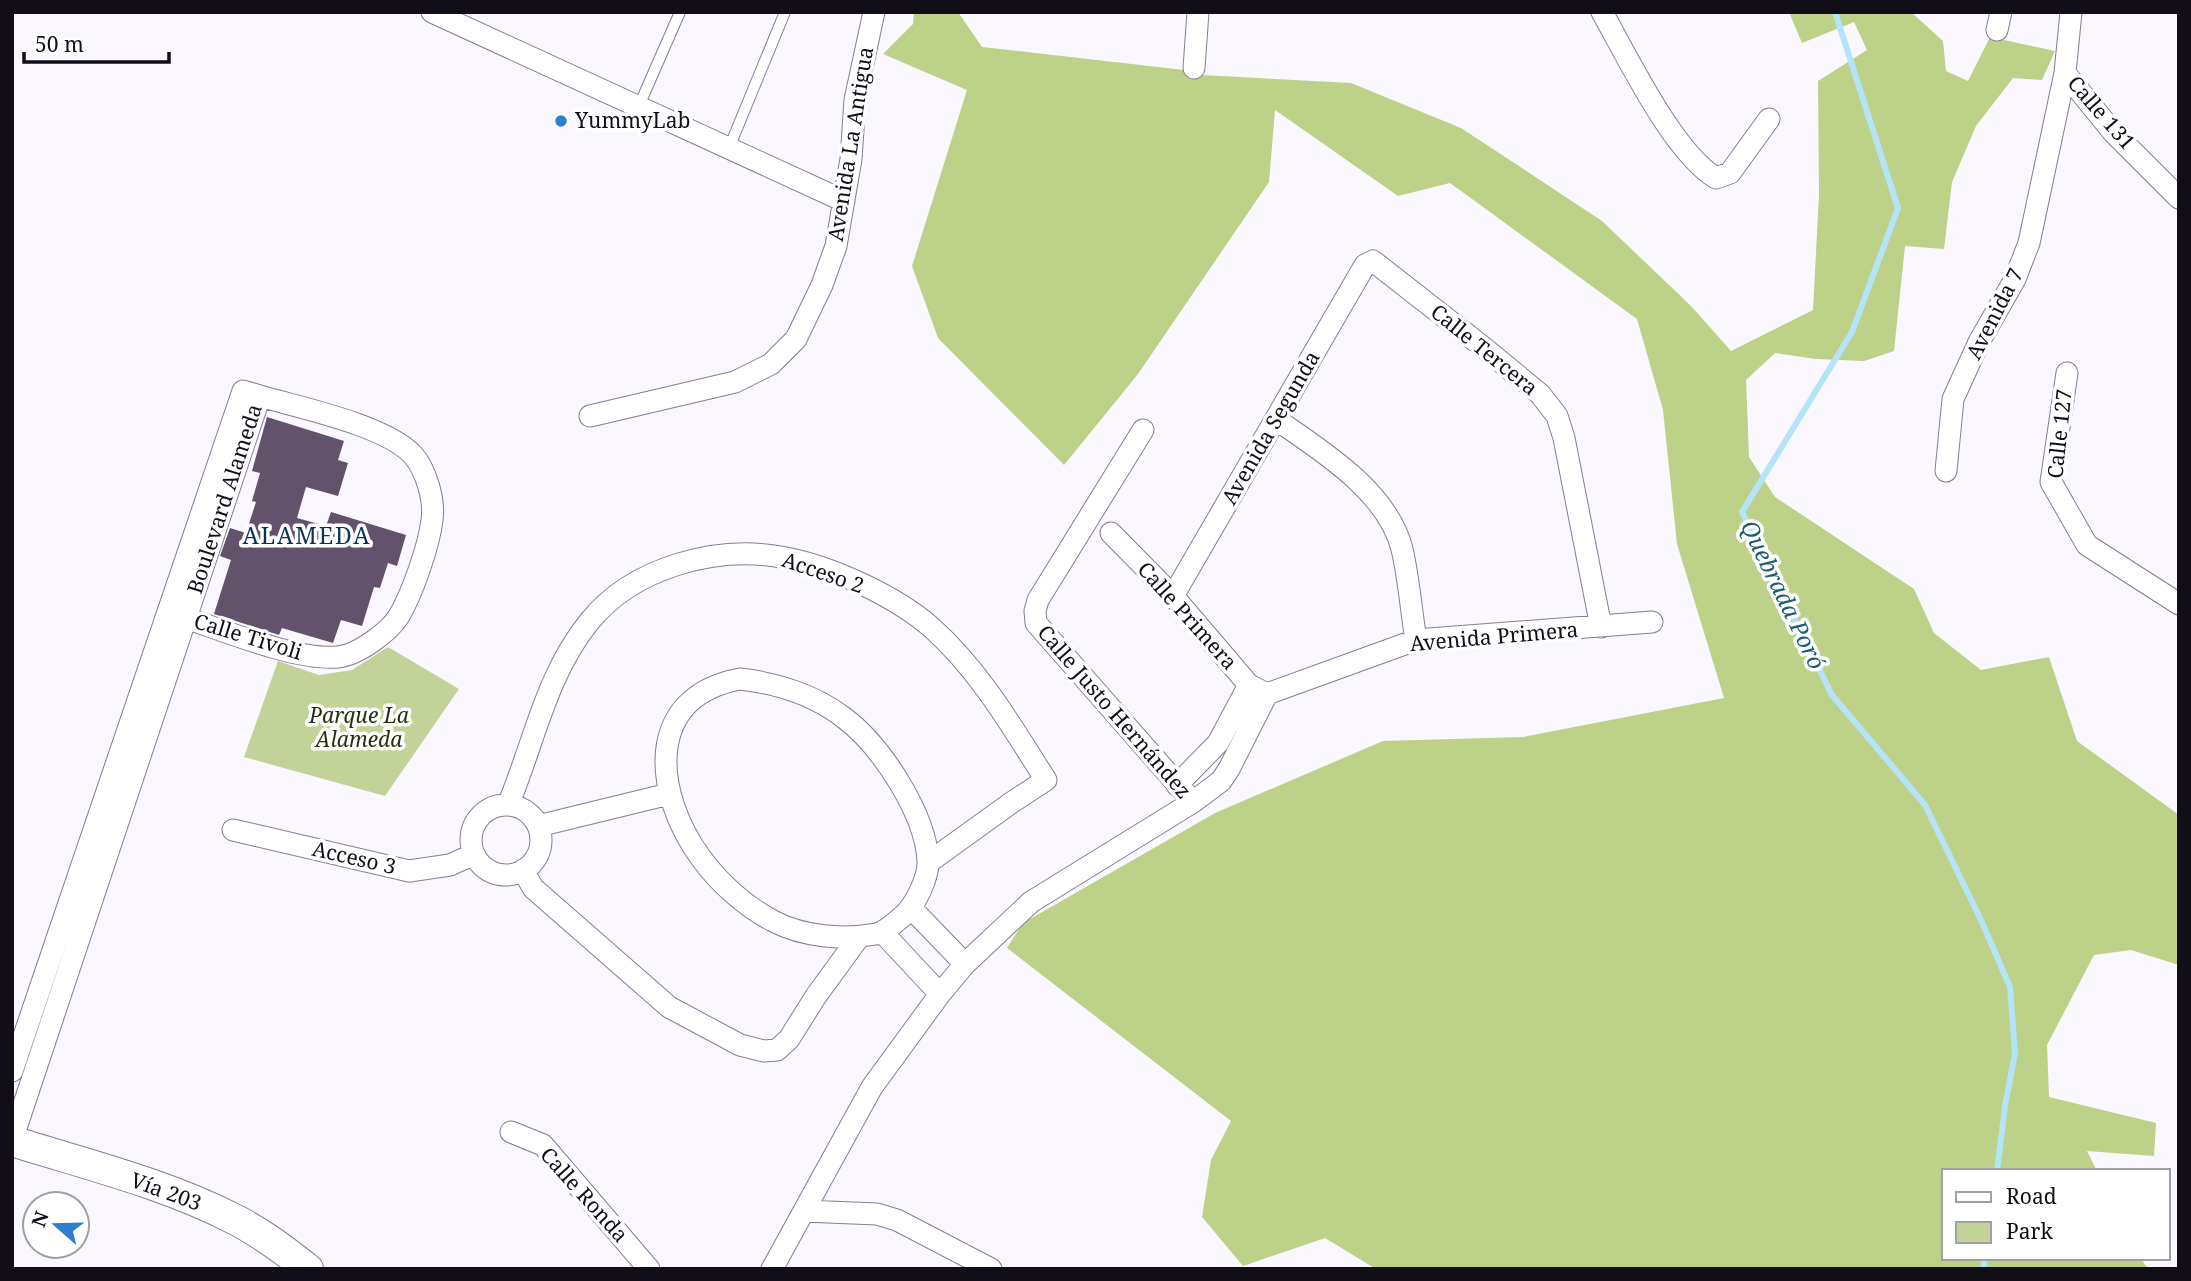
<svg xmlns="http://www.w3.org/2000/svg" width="2191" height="1281" viewBox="0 0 2191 1281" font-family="'Noto Serif',serif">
<rect width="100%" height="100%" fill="#faf7fe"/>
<path fill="#c2d298" d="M388 647 459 689 385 796 244 757 278 661 319 675 352 670Z"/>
<path fill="#bed188" d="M914 12H958L982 47 1184 70 1201 75 1351 83 1461 128 1602 221 1691 306 1731 351 1813 310 1819 195 1818 81 1867 50 1854 22 1802 43 1789 12H1911L1943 41 1946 71 1968 81 1990 37 2055 51 2042 80 2013 78 1976 126 1952 182 1944 249 1905 246 1894 351 1864 361 1816 359 1775 353 1746 380 1749 457 1775 497 1914 589 1934 633 1981 670 2049 657 2077 741 2179 815V965L2131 950 2094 955 2047 1045 2049 1097 2156 1123 2154 1156 2087 1151 2097 1171H1944V1258H2141L2145 1265 2150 1269H1376L1325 1238 1243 1266 1202 1217 1211 1160 1231 1121 1007 948 1023 923 1215 813 1383 741 1523 737 1724 698 1677 544 1663 410 1637 319 1450 183 1398 196 1275 110 1269 182 1138 374 1064 465 938 338 912 266 967 90 883 54 913 24Z"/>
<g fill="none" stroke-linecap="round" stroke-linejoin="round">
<path stroke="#b4e4fa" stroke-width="6" d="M1835 12 1898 208 1852 332 1742 512 1832 695 1925 805 1981 920 2010 987 2015 1053 2005 1106 1997 1171
M1983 1269 1985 1258"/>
</g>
<path fill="#62526b" d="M267 417 344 441 338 460 348 463 338 496 306 487 297 518 326 526 331 512 406 535 397 566 388 563 380 588 374 587 362 626 341 620 333 643 282 628 279 635 214 614 231 560 220 556 230 528 246 533 256 502 252 501 260 473 252 471Z"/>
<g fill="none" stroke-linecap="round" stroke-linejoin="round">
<g stroke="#867c97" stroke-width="12">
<path id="lane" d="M638 108 680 12
M729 148 785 12"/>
</g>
<g stroke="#867c97" stroke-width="23">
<path id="street" d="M432 12 844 201
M1602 12C1628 58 1673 152 1716 178L1730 173 1769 119
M2071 12 2065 73 2113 132 2179 198
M1997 30 2001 12
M1194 68 1198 12
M2067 373 2051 482 2087 545 2179 604
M590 416 735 382 771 364 796 339 822 285 836 246 851 159 855 100 874 12
M1277 420C1322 451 1388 492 1402 549 1409 579 1411 610 1416 640
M1143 430 1038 600 1035 611 1036 623 1193 802
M1946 471 1953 399 1979 342 2015 279 2029 243 2065 73
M1111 533 1173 596 1249 685 1267 694
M1173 596 1365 265 1373 261 1483 347 1540 394 1557 416 1564 438 1601 627
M174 614C218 628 295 661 338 657 358 655 389 632 399 616 412 594 429 546 432 520 435 500 426 470 413 455 385 425 301 408 260 396
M740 679C776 683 814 695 843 717 881 745 925 813 928 860 929 877 915 906 902 917 894 923 886 932 876 934 842 940 804 937 773 921 746 907 719 883 701 858 654 794 643 697 740 679Z
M1177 785 1218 743 1249 685
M508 805C534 743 546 675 589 622 633 567 718 544 786 558 833 567 897 597 932 628 980 671 1012 727 1046 780L1011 803 929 862
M471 840a35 35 0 1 1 70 0a35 35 0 1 1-70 0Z
M538 826 669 794
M233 830 409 871 450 865 474 854
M523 870 533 888 669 1007 740 1045 764 1051 777 1050 789 1039 816 996 859 937
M912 909 965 964
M883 933 940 994
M12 1071 243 391 260 396 12 1140
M511 1132 543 1145 649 1269
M804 1211 877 1214 897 1220 991 1269
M772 1269 872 1087 940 994 965 964 1031 902 1193 802 1221 781 1229 769 1267 694 1416 640 1652 622"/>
</g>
<g stroke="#867c97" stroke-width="32">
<path id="secondary" d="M12 1141C85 1164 163 1183 232 1218 259 1231 284 1250 308 1269"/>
</g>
<use href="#lane" stroke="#fff" stroke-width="10"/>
<use href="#street" stroke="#fff" stroke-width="21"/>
<use href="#secondary" stroke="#fff" stroke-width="30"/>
</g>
<circle fill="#307ece" stroke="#fff" stroke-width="2.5" cx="561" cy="121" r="7"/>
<g text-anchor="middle" stroke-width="7" stroke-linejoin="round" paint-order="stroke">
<g font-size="21" fill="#120e18" stroke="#fff">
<text transform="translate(2101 113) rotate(49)" y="7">Calle 131</text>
<text transform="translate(851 144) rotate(-81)" y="7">Avenida La Antigua</text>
<text transform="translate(1995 314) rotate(-63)" y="7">Avenida 7</text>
<text transform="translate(1484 350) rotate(39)" y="7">Calle Tercera</text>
<text transform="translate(1271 428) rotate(-60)" y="7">Avenida Segunda</text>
<text transform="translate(2060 434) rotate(-84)" y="7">Calle 127</text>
<text transform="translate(225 499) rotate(-72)" y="7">Boulevard Alameda</text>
<text transform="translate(823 573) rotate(19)" y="7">Acceso 2</text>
<text transform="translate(1187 616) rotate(48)" y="7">Calle Primera</text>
<text transform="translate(248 637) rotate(17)" y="7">Calle Tivoli</text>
<text transform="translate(1494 637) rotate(-5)" y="7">Avenida Primera</text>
<text transform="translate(1114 712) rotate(49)" y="7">Calle Justo Hernández</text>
<text transform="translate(354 858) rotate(13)" y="7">Acceso 3</text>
<text transform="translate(166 1192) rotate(20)" y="7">Vía 203</text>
<text transform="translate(584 1195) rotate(48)" y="7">Calle Ronda</text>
</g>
<g font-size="21" fill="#120e18" stroke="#fff" text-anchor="start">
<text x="575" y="128">YummyLab</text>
</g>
<g font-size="21" font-style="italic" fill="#282f0f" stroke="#fff">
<text x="359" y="723">Parque La<tspan x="359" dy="24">Alameda</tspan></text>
</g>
<g font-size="23" letter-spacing="2" fill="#0b3157" stroke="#fff">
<text x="307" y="544">ALAMEDA</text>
</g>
<g font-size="23" font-style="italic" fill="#195d76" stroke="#fff">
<text transform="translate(1783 595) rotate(64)" y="8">Quebrada Poró</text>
</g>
</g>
<rect width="2191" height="1281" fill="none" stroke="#120e18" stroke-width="28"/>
<rect x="1942" y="1169" width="228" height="91" fill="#ffffff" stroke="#a09fa3" stroke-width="2"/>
<rect x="1956" y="1192" width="35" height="10" fill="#ffffff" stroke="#a09fa3" stroke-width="2"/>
<text x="2006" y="1204" font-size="21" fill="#120e18">Road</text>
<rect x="1956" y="1222" width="35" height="21" fill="#c2d298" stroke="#a09fa3" stroke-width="2"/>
<text x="2006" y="1239" font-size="21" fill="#120e18">Park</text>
<g transform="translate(56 1225) rotate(290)"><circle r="33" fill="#ffffff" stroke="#a09fa3" stroke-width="2"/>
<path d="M0-5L12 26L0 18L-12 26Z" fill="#307ece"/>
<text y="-10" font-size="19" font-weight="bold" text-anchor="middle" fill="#120e18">N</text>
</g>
<path d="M24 52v10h145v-10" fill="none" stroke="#120e18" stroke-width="3.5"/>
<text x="35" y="52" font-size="21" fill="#120e18" stroke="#ffffff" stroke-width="5" paint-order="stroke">50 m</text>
</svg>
